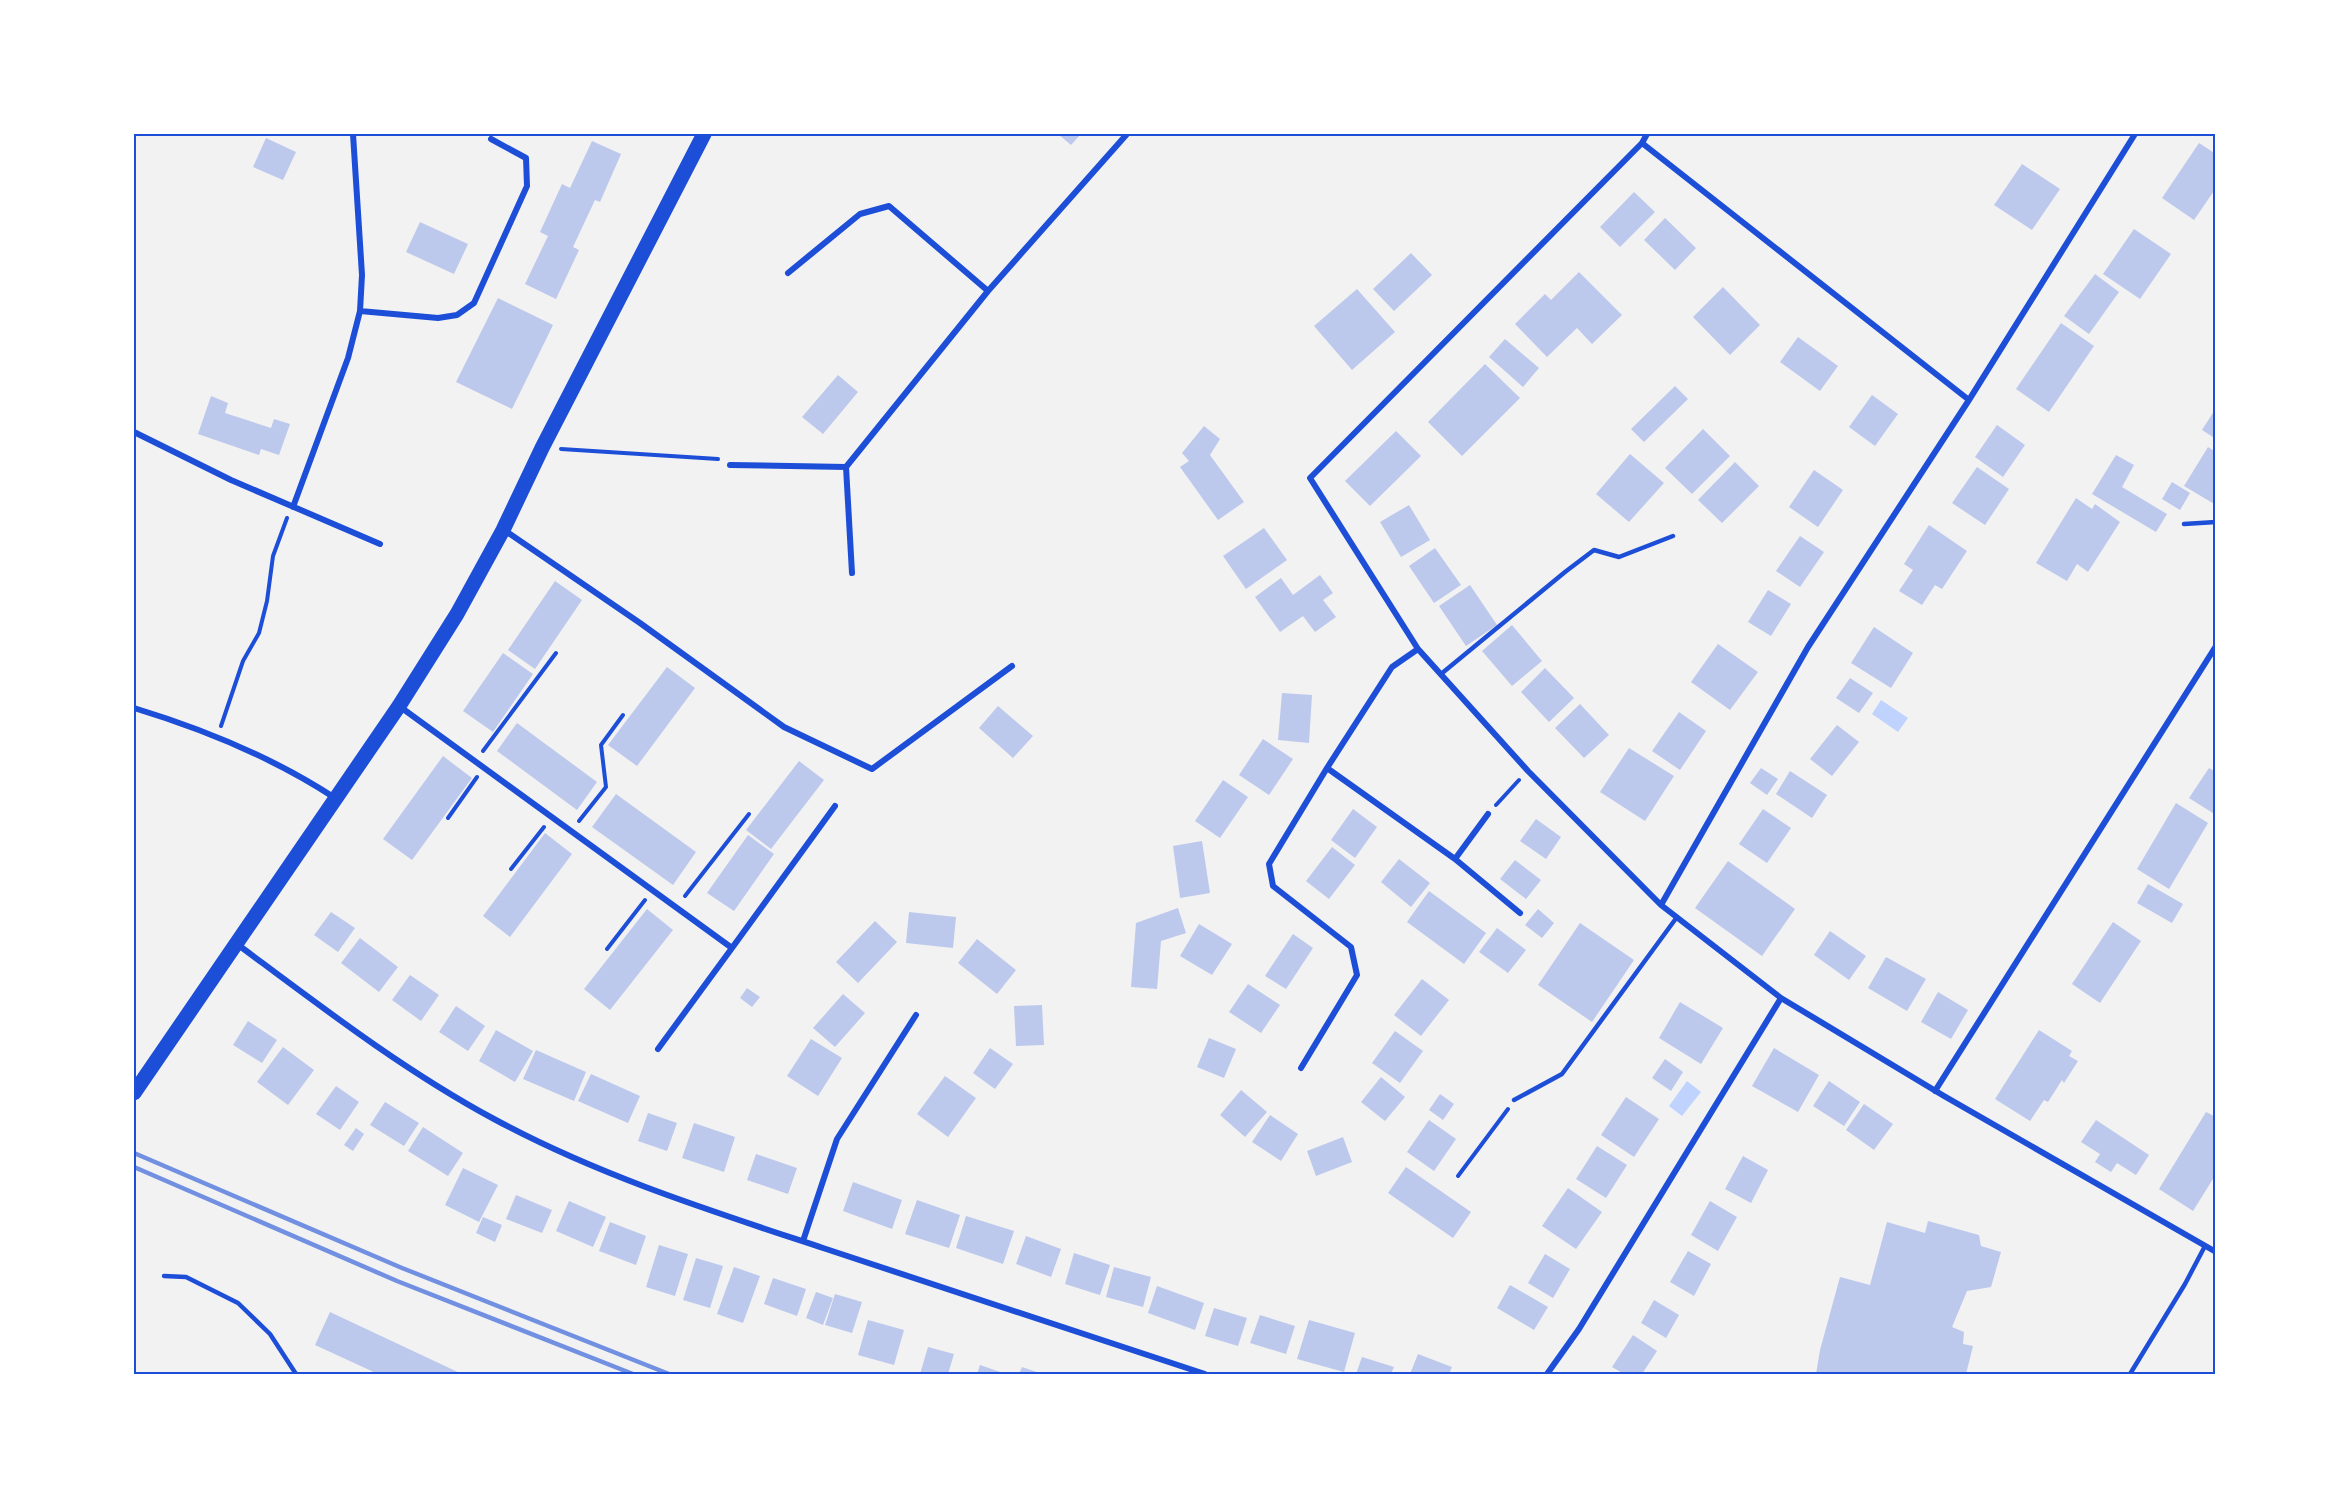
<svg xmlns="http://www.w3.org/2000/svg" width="2349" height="1508" viewBox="0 0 2349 1508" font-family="'IBM Plex Serif',serif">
<rect width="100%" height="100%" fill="#f2f2f2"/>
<path fill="#bfd3fe" d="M1881 700 1908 718 1898 732 1872 714Z
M1687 1081 1701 1092 1682 1116 1669 1106Z"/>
<path fill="#bdc9ec" d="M1058 134H1081L1071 145Z
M266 138 296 152 283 180 253 167Z
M592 141 621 154 600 202 595 200 573 247 579 250 556 299 525 284 548 236 540 232 562 184 570 188Z
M2199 143 2216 154V188L2194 220 2162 198Z
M2022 164 2060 189 2032 230 1994 205Z
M1634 192 1655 212 1620 247 1600 227Z
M1665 218 1696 248 1675 270 1644 240Z
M420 222 468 244 454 274 406 252Z
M2134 229 2171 254 2140 299 2103 274Z
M1411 253 1432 275 1394 311 1373 289Z
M1579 272 1622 315 1592 344 1577 328 1547 357 1515 324 1545 294 1551 300Z
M2095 274 2119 292 2089 334 2064 316Z
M1723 287 1760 325 1730 355 1693 317Z
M1357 289 1395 332 1352 370 1314 326Z
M498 298 553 325 512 409 456 382Z
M2061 323 2094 346 2049 412 2016 389Z
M1798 337 1838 366 1820 391 1780 362Z
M1505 339 1539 368 1523 387 1489 357Z
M1485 364 1520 398 1462 456 1428 422Z
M838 375 858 392 823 434 802 417Z
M1675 386 1688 399 1644 442 1631 429Z
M1872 395 1898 414 1875 446 1849 427Z
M211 396 228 403 225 413 271 428 274 419 290 424 279 455 261 449 259 455 198 434Z
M2216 408V439L2202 430Z
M1997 425 2025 445 2003 477 1975 457Z
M1204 426 1220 439 1210 455 1244 502 1218 520 1180 467 1189 461 1182 453Z
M1703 429 1730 456 1692 494 1665 468Z
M1396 431 1421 456 1370 506 1345 481Z
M2208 447 2216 452V505L2184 486Z
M1630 454 1664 483 1629 522 1596 494Z
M2116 455 2134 465 2122 487 2167 514 2156 532 2092 494Z
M1735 462 1759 486 1722 523 1698 500Z
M1977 467 2009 489 1985 525 1952 503Z
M1814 470 1843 490 1818 527 1789 507Z
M2172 482 2190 493 2180 510 2162 499Z
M2076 498 2092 509 2095 504 2120 522 2088 572 2077 564 2067 581 2036 563Z
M1409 505 1430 540 1401 557 1380 522Z
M1929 525 1967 551 1942 589 1935 585 1922 605 1899 591 1913 570 1904 564Z
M1264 528 1287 560 1246 589 1223 556Z
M1800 536 1824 552 1800 587 1776 571Z
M1435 548 1461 585 1434 603 1409 566Z
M1320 575 1333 593 1323 600 1336 617 1315 632 1303 616 1280 632 1255 597 1281 578 1293 595Z
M555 581 582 600 535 669 508 650Z
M1470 585 1497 625 1466 646 1439 606Z
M1768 590 1791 604 1771 636 1748 622Z
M1512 625 1542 661 1512 686 1482 651Z
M1874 627 1913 653 1891 688 1851 663Z
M1718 644 1758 672 1730 710 1691 682Z
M503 653 533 674 493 732 463 711Z
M667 667 695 688 637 766 608 745Z
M1545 668 1574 698 1549 722 1521 692Z
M1850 678 1873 693 1859 713 1836 698Z
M1282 693 1312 695 1309 743 1278 740Z
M1580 704 1609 735 1584 758 1555 728Z
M998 706 1033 736 1013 758 979 728Z
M1679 712 1706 731 1680 770 1652 751Z
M517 723 597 782 577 810 497 751Z
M1837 725 1859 742 1832 776 1810 759Z
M1263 739 1293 759 1269 795 1239 775Z
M1629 748 1674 776 1645 821 1600 792Z
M443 756 472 778 412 860 383 839Z
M799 761 824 780 771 849 746 830Z
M1761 768 1778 779 1767 795 1750 783Z
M2209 768 2216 772V815L2189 798Z
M1790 771 1827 795 1812 818 1776 794Z
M1223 780 1248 797 1220 838 1195 821Z
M616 794 696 852 673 885 592 827Z
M2176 803 2208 823 2169 889 2137 869Z
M1353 809 1377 827 1355 858 1331 840Z
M1763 809 1791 828 1767 863 1739 844Z
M1536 819 1561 837 1546 859 1520 841Z
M545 833 572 854 510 937 483 916Z
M748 835 774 854 734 911 707 893Z
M1202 841 1210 893 1180 898 1173 846Z
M1332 847 1355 865 1329 899 1306 881Z
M1399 859 1430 883 1411 907 1381 882Z
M1515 860 1541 880 1526 899 1500 879Z
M1728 861 1795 909 1762 956 1695 908Z
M2148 884 2183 904 2172 923 2137 903Z
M1429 891 1486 933 1464 964 1407 922Z
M1178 908 1186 933 1161 941 1157 989 1131 987 1136 923Z
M647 909 673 930 610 1010 584 989Z
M1538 909 1554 923 1542 938 1525 925Z
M331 912 355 928 338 952 314 935Z
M909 912 956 917 953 948 906 943Z
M875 921 897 942 858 983 836 962Z
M2113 922 2141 941 2100 1003 2072 984Z
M1580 923 1634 960 1592 1022 1538 985Z
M1199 924 1232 944 1212 975 1180 956Z
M1497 928 1526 950 1508 973 1479 952Z
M1830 931 1866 956 1849 980 1814 955Z
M1293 934 1313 948 1286 989 1265 976Z
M360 938 398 967 379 992 341 963Z
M977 939 1016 970 997 994 958 963Z
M1886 957 1926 979 1907 1011 1868 988Z
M410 975 439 995 421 1021 392 1000Z
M1422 979 1449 1000 1421 1036 1394 1015Z
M1248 984 1280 1005 1261 1033 1229 1012Z
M747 988 760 997 752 1007 740 998Z
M1938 992 1968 1010 1951 1039 1921 1022Z
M843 994 865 1013 835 1047 813 1028Z
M1680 1002 1723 1028 1701 1064 1659 1038Z
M1042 1005 1044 1045 1016 1046 1014 1006Z
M456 1006 485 1026 468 1051 439 1032Z
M248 1021 277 1040 262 1063 233 1045Z
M496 1030 533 1051 515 1082 479 1061Z
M2039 1030 2072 1051 2069 1056 2078 1061 2064 1083 2062 1080 2048 1102 2044 1100 2030 1121 1995 1099Z
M1395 1031 1423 1051 1400 1083 1372 1063Z
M1209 1038 1236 1049 1224 1078 1197 1067Z
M811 1039 842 1058 818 1096 787 1076Z
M283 1047 314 1070 288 1105 257 1082Z
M990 1048 1013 1064 995 1089 973 1073Z
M1774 1048 1819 1075 1798 1112 1752 1086Z
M536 1050 586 1072 574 1101 523 1079Z
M1665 1059 1683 1072 1671 1091 1652 1078Z
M591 1074 640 1096 628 1123 578 1101Z
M945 1076 976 1098 948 1137 917 1114Z
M1381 1077 1405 1097 1385 1121 1361 1102Z
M1829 1081 1860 1102 1844 1126 1813 1106Z
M336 1086 359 1102 340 1130 316 1114Z
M1241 1090 1267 1112 1245 1137 1220 1115Z
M1440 1094 1454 1104 1443 1120 1429 1110Z
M1626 1097 1659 1119 1634 1157 1601 1135Z
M385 1102 419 1123 404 1146 370 1125Z
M1864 1104 1893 1124 1874 1150 1846 1130Z
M2206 1112 2216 1117V1174L2193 1211 2159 1189Z
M648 1113 677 1123 667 1151 638 1141Z
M1270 1115 1298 1134 1281 1161 1252 1142Z
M1429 1120 1456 1139 1434 1171 1407 1152Z
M2096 1120 2149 1155 2136 1175 2117 1163 2111 1172 2095 1162 2100 1154 2081 1142Z
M694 1123 735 1137 724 1172 682 1158Z
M423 1127 463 1153 448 1176 408 1151Z
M356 1128 364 1134 353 1151 344 1145Z
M1343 1137 1352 1162 1316 1176 1307 1151Z
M1597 1146 1627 1165 1606 1198 1576 1179Z
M756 1154 797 1168 788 1194 747 1180Z
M1743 1156 1768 1170 1751 1203 1725 1189Z
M1406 1167 1471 1212 1453 1238 1388 1193Z
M463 1168 498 1185 479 1222 445 1205Z
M853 1182 902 1200 892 1229 843 1211Z
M1568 1188 1602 1212 1576 1249 1542 1226Z
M516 1195 552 1210 542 1233 506 1219Z
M917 1200 960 1215 949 1248 905 1234Z
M569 1201 606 1217 593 1247 556 1231Z
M1710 1201 1737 1217 1718 1251 1691 1235Z
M966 1216 1014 1231 1003 1264 956 1248Z
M483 1217 502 1225 495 1242 476 1233Z
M1928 1221 1979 1235 1981 1246 2001 1252 1991 1287 1967 1291 1952 1327 1964 1332 1963 1344 1973 1346 1966 1374H1816L1820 1350 1840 1277 1870 1285 1887 1222 1925 1233Z
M610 1222 646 1236 636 1265 599 1251Z
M1026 1236 1061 1249 1051 1277 1016 1264Z
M659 1245 688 1254 675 1296 646 1287Z
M1688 1251 1711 1264 1694 1296 1670 1282Z
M1074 1253 1110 1265 1100 1295 1065 1284Z
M1545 1254 1570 1269 1553 1298 1528 1283Z
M696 1258 723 1266 710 1308 683 1300Z
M734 1267 760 1276 743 1323 717 1314Z
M1114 1267 1151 1277 1143 1307 1106 1297Z
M773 1278 806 1289 797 1316 764 1304Z
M1510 1285 1548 1307 1534 1330 1497 1308Z
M1157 1286 1204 1303 1195 1330 1148 1313Z
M816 1292 833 1298 823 1325 806 1318Z
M835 1294 862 1302 852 1333 825 1325Z
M1654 1300 1679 1315 1666 1338 1641 1323Z
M1214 1308 1247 1318 1238 1346 1205 1336Z
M330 1312 462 1374H378L315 1345Z
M1260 1315 1295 1326 1286 1354 1250 1343Z
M868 1320 904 1330 894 1365 858 1355Z
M1309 1320 1355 1333 1344 1372 1297 1359Z
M1633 1335 1657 1351 1642 1374H1624L1612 1367Z
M928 1347 954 1354 948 1374H920Z
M1418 1354 1452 1367 1449 1374H1410Z
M1362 1357 1394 1367 1391 1374H1356Z
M980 1365 1006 1374H977Z
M1022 1367 1043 1374H1019Z"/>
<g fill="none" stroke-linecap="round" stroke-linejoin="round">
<path stroke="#1d4ed8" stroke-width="4" d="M561 449 718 459
M221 726 243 661 259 633 267 601 273 556 287 518
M483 751 556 653
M1496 805 1519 780
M448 818 477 777
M579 821 606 787 601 745 623 715
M511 869 544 827
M685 896 749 814
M607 949 645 900
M1458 1176 1508 1109"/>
<path stroke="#1d4ed8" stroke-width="4.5" d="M2184 524 2216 522
M1441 674 1565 572 1594 550 1619 557 1673 536
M1514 1100 1562 1074 1677 917
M164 1276 186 1277 238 1303 270 1334 296 1374
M2130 1374 2185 1284 2205 1246"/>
<path stroke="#1d4ed8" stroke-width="6" d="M1647 134 1642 143 1969 400
M1642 143 1310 478 1418 649 1528 771 1661 905 1781 998 1944 1096 2216 1252
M788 273 860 214 889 206 988 291
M360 311 438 318 457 315 474 303 527 186 526 158 491 139
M134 432 231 480 380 544
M730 465 846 467 988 291 1127 134
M846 467 852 573
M293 507 348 358 360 311 362 275 353 134
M504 530 640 623 784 727 872 769 1012 666
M399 706 732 948 835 806
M134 708C203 729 274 758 335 798
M1327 768 1455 859 1488 814
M1455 859 1520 913
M1661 905 1808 647 1969 400 2135 134
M237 944C319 1005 403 1070 494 1119 597 1175 711 1211 823 1248 950 1290 1077 1332 1205 1374
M658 1049 732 948
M1301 1068 1357 975 1351 947 1273 886 1269 864 1327 768 1392 667 1418 649
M1935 1091 2216 646
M803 1241 837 1139 916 1015
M1547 1374 1579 1329 1781 998"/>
<path stroke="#1d4ed8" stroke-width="15" d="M134 1093 399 706 457 614 503 530 542 448 704 134"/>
<path stroke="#7290e2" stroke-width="4.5" d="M134 1153 402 1268 669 1374
M134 1167 397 1281 633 1374"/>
</g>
<rect width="2349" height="1508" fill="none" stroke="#ffffff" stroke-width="270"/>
<rect x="135" y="135" width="2079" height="1238" fill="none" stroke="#1d4ed8" stroke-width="2"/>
</svg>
